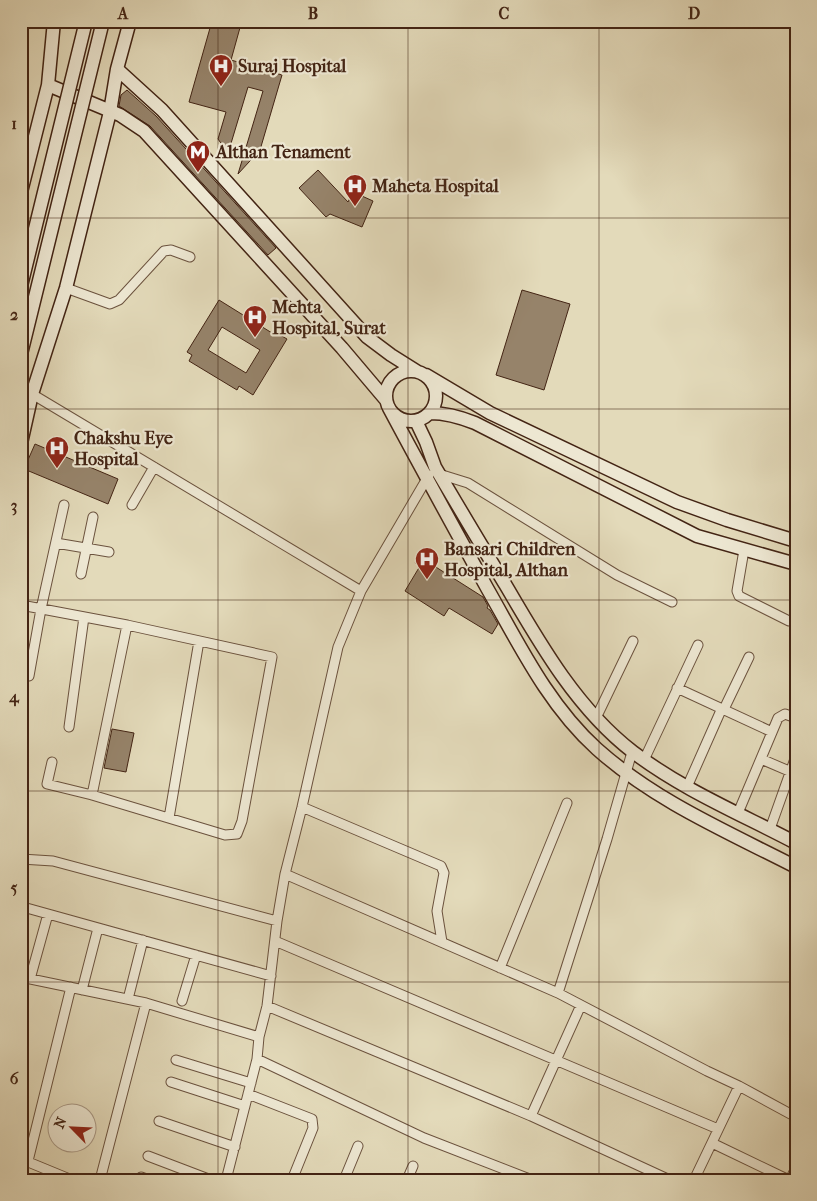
<svg xmlns="http://www.w3.org/2000/svg" width="817" height="1201" viewBox="0 0 817 1201" font-family="'IM FELL French Canon',serif">
<rect width="100%" height="100%" fill="#e3daba"/>
<filter id="stains"><feTurbulence type="fractalNoise" baseFrequency=".004" numOctaves="4"/><feColorMatrix values="0 0 0 0 .2 0 0 0 0 .09 0 0 0 0 .02 0 0 0 .5 -.17"/></filter>
<radialGradient id="worn" r=".72"><stop offset=".6" stop-color="#630" stop-opacity="0"/><stop offset="1" stop-color="#630" stop-opacity=".3"/></radialGradient>
<path fill="#96836a" stroke="#432414" fill-rule="evenodd" d="M212 21H230L241 24 231 60 282 75 260 150 238 174 263 91 248 87 229 150 227 147 225 149 218 139 226 112 189 102Z
M127 90 156 116 276 248 268 255 150 126 119 106 121 95Z
M318 170 348 202 353 192 373 201 362 227 330 214 326 217 299 188Z
M522 290 570 304 544 390 496 375Z
M219 300 272 333 273 331 287 339 253 395 239 386 237 390 189 361 192 355 187 352ZM222 327 260 350 246 373 208 350Z
M35 444 118 479 108 504 24 469Z
M420 557 483 597 488 606 487 608 490 610 498 624 492 634 449 608 444 616 405 591 420 566 415 563Z
M112 729 134 733 126 772 104 768Z"/>
<g fill="none" stroke-linecap="round" stroke-linejoin="round">
<g stroke="#6b523e" stroke-width="11">
<path id="street" d="M66 288 110 304 119 300 164 251 171 250 190 257
M32 394 361 591
M439 474 468 483 617 575 672 602
M132 505 154 467
M56 543 109 552
M744 550 737 591 739 596 789 621
M81 574 93 517
M21 605 127 625 272 657 242 821 237 834 225 835 92 795 47 784 52 762
M29 676 41 609 64 505
M677 688 772 732
M724 709 749 657
M596 718 633 641
M69 727 84 617
M761 759 796 774
M644 760 698 645
M687 787 722 708
M92 795 127 625
M302 807 441 866 444 873 437 911 442 942
M738 813 778 718 785 714 796 718
M169 818 199 641
M770 829 796 756
M21 859 53 861 277 921
M285 874 558 993 707 1071 739 1086 796 1117
M23 907 271 976
M275 941 718 1129
M500 968 567 803
M21 977 146 1003 259 1037
M30 979 48 914
M82 990 98 928
M558 993 607 839 632 752
M128 999 143 940
M182 1001 196 955
M267 1006 531 1116 670 1180
M257 1059 424 1138 532 1180
M176 1060 251 1083
M171 1082 245 1106
M248 1094 312 1119 313 1128 292 1180
M531 1116 581 1005
M159 1121 235 1147
M712 1143 789 1180
M148 1156 211 1180
M21 1159 72 1180
M28 1161 71 987
M141 1177 149 1180
M100 1180 146 1003
M226 1180 257 1059 259 1037 267 1006 277 921 285 874 302 807 338 647 361 591 429 475
M344 1180 358 1146
M407 1180 413 1166
M694 1180 739 1086
M790 1180 796 1168"/>
</g>
<g stroke="#432414" stroke-width="15">
<path id="secondary" d="M54 21 48 85 120 115 144 131 342 348 386 400
M130 21 117 69 162 110 367 337 391 355 418 372
M21 192 48 85
M386 396a25 25 0 1 1 50 0a25 25 0 1 1-50 0Z
M426 375 490 413 677 502 727 520 796 541
M389 408C421 468 454 528 487 588 519 644 548 705 597 749 655 801 728 832 796 867
M430 413C446 413 460 417 475 423L697 536 796 564
M416 421 426 442 435 467C458 506 481 545 505 584 540 644 577 709 633 752 683 790 741 814 796 843
M21 443 32 394 66 288 110 112 117 69"/>
</g>
<use href="#street" stroke="#ede7d2" stroke-width="9"/>
<use href="#secondary" stroke="#ede7d2" stroke-width="12"/>
<g stroke="#432414" stroke-width="15" stroke-linecap="butt">
<path id="secondary-bridge" d="M21 286 86 21
M21 354 103 21"/>
</g>
<use href="#secondary-bridge" stroke="#ede7d2" stroke-width="12"/>
</g>
<path fill="none" stroke="#432414" stroke-width="1" stroke-opacity="0.55" d="M218 21V1180M408 21V1180M599 21V1180M21 218H796M21 409H796M21 600H796M21 791H796M21 982H796"/>
<defs>
<g id="hospital-pin" transform="scale(1.25)"><path d="M0 17L-7.5 6A9.5 9.5 0 1 1 7.5 6Z" fill="#8f2418" stroke="#ede7d2"/><path d="M-5-5h3v3.5h4V-5h3V5h-3V1.5h-4V5h-3Z" fill="#fff"/></g>
<g id="metro-pin" transform="scale(1.25)"><path d="M0 17L-7.5 6A9.5 9.5 0 1 1 7.5 6Z" fill="#8f2418" stroke="#ede7d2"/><path d="M-5.5 5V-5H-3L0 0L3-5H5.5V5H3V-.5L0 4L-3-.5V5Z" fill="#fff"/></g>
</defs>
<g fill-rule="evenodd">
<use href="#hospital-pin" x="221" y="66"/>
<use href="#metro-pin" x="198" y="152"/>
<use href="#hospital-pin" x="355" y="186"/>
<use href="#hospital-pin" x="255" y="317"/>
<use href="#hospital-pin" x="57" y="448"/>
<use href="#hospital-pin" x="427" y="559"/>
</g>
<g text-anchor="middle" stroke-width="4.5" stroke-linejoin="round" paint-order="stroke">
<g font-size="18" font-weight="bold" fill="#432414" stroke="#ede7d2" text-anchor="start">
<text x="238" y="72">Suraj Hospital</text>
<text x="216" y="158">Althan Tenament</text>
<text x="372" y="192">Maheta Hospital</text>
<text x="272" y="313">Mehta<tspan x="272" dy="21">Hospital, Surat</tspan></text>
<text x="74" y="444">Chakshu Eye<tspan x="74" dy="21">Hospital</tspan></text>
<text x="444" y="555">Bansari Children<tspan x="444" dy="21">Hospital, Althan</tspan></text>
</g>
</g>
<rect width="817" height="1201" fill="none" stroke="#e3daba" stroke-width="55"/>
<g transform="translate(72 1128) rotate(294)"><circle r="24" fill="#ede7d2" stroke="#a99986"/>
<path d="M0-4L9 19L0 12L-9 19Z" fill="#8f2418"/>
<text y="-8" font-size="14" font-weight="bold" text-anchor="middle" fill="#432414">N</text>
</g>
<rect x="28" y="28" width="762" height="1146" fill="none" stroke="#432414" stroke-width="2"/>
<g font-size="16" text-anchor="middle" font-weight="bold" fill="#432414">
<text x="123" y="19">A</text>
<text x="313" y="19">B</text>
<text x="504" y="19">C</text>
<text x="694" y="19">D</text>
<text x="14" y="129">1</text>
<text x="14" y="320">2</text>
<text x="14" y="511">3</text>
<text x="14" y="702">4</text>
<text x="14" y="893">5</text>
<text x="14" y="1084">6</text>
</g>
<rect width="100%" height="100%" filter="url(#stains)"/>
<rect width="100%" height="100%" fill="url(#worn)"/>
</svg>
